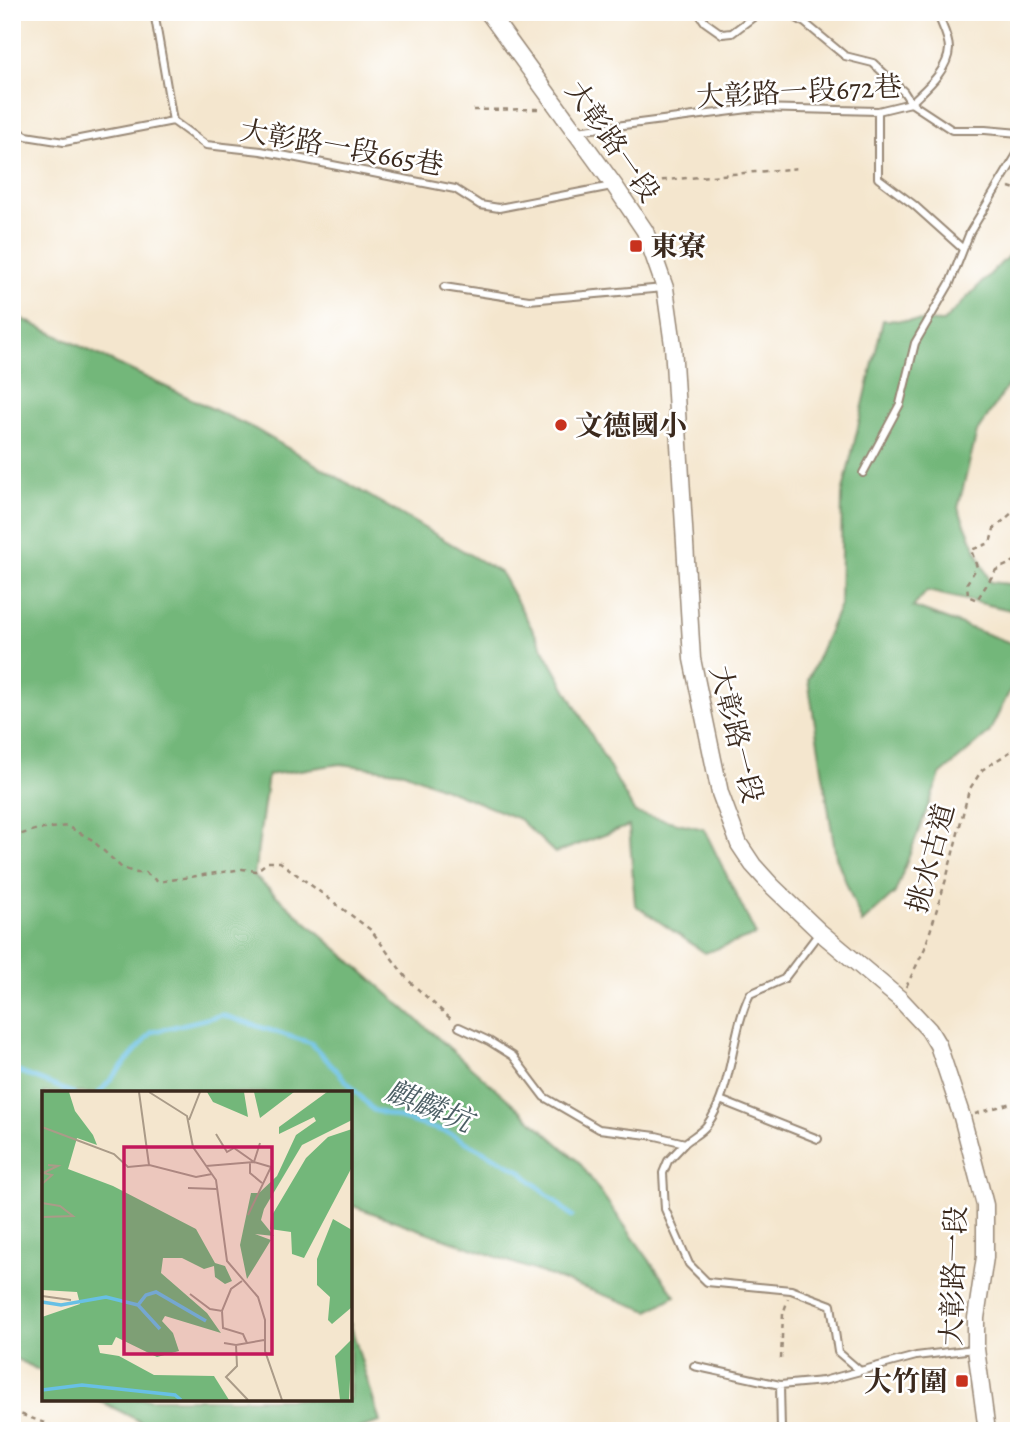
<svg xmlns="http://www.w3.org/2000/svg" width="1031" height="1443" viewBox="0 0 1031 1443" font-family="Alegreya,'Noto Serif TC',serif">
<rect width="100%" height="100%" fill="#fff"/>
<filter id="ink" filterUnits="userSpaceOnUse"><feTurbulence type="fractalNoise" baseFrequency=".0143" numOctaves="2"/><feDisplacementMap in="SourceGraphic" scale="14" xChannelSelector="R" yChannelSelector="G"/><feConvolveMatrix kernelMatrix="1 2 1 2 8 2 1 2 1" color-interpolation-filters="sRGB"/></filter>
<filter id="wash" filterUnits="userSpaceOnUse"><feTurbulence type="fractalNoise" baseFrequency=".00686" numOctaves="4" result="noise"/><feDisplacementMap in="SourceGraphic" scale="28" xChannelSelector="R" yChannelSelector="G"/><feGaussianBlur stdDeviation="1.57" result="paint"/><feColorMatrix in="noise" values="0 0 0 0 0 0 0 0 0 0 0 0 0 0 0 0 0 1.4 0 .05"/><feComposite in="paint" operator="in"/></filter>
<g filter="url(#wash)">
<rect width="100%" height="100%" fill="#f4e6ce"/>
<path fill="#73b77a" stroke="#57704c" stroke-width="2" d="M1019 245V369L977 432 958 508 990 582 1019 585V612L927 591 913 607 1019 646V672L989 733 940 775 895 893 862 923 836 857 808 680 840 605 842 495 883 320 943 322Z
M12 314 255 429 501 573 635 813 704 829 756 935 705 953 635 905 629 826 555 853 519 819 404 772 340 764 268 775 254 876 579 1162 675 1296 649 1311 350 1205V1093H44V1373L12 1357Z
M350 1323 380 1422 350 1431H159L96 1399H350Z"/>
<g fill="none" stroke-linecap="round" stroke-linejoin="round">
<path stroke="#68c0e5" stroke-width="4.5" d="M12 1069 73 1093
M99 1093 152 1032 222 1015 311 1043 373 1110 449 1133 519 1170 572 1216"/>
</g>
</g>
<g filter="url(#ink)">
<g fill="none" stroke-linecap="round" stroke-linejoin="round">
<g stroke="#988876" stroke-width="10">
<path id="service" d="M154 12 173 121 206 145 261 151 455 189 480 205 499 208 612 186
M698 12 705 22 722 34 732 33 760 12
M786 12 805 23 845 56 873 63 904 92 911 103C925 89 948 71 949 49 949 37 941 24 937 12
M878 111V178L914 205 963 249
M12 127 26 136 64 142 173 121
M577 131 756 108 878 111 911 103 952 130H985L1019 133
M444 287 529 300 664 288
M863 473 900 404 915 343 950 283 970 232 1019 151
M459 1027 489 1041 513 1056 544 1097 599 1129 656 1136 685 1143C692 1137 702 1132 707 1125 734 1087 730 1035 750 994L784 979 819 933
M720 1100 818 1139
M685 1143 668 1161 663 1173 665 1209 689 1264 707 1282 791 1290 831 1305 838 1352 859 1370
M694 1366 780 1385 823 1381 916 1356 974 1349
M780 1385 781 1431"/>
</g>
<g stroke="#988876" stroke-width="19">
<path id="secondary" d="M488 12 614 185 645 231 665 288 673 345 692 659 720 793 739 844 753 865 772 886 820 932 900 999 929 1030 938 1045 962 1117 985 1205V1257L976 1318V1349L987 1431"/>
</g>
<path stroke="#988876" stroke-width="2.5" stroke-dasharray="5 5" stroke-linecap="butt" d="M473 110 540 109
M632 183 800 168
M1009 187 1019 190
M1019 486 1015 510 994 529 990 543 971 550 977 567 967 583 968 596 977 600 996 570 1015 561 1019 556
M12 837 35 830 67 826 91 839 122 868 137 873H146L158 882 242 869 256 871 268 862H280L371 930 408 980 453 1021
M906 987 925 948 947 876 969 790 982 770 1019 746
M975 1114 1011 1103 1019 1104
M781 1359 783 1314 788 1299
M12 1411 66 1431"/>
<use href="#service" stroke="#fff" stroke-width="6"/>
<use href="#secondary" stroke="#fff" stroke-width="16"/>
</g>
</g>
<g fill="#c8321e" stroke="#fff" stroke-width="2.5">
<rect x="629" y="239" width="14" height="14" rx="3.5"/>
<circle cx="561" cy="425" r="7"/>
<rect x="955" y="1374" width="14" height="14" rx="3.5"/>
</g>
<g text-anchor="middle" stroke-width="5" stroke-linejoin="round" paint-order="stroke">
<g font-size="28" fill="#3b2a1e" stroke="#fff">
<text transform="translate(799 91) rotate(-3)" y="10">大彰路一段672巷</text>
<text transform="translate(613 141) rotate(55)" y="10">大彰路一段</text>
<text transform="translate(342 147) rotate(10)" y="10">大彰路一段665巷</text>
<text transform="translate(737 734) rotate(76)" y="10">大彰路一段</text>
<text transform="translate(930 858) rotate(-75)" y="10">挑水古道</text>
<text transform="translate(953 1276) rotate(-88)" y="10">大彰路一段</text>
</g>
<g font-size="28" font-weight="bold" fill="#3b2a1e" stroke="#fff" text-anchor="start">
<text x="650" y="256">東寮</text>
<text x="575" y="435">文德國小</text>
<text x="948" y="1391" text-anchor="end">大竹圍</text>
</g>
<g font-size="30" font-style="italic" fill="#4b5e64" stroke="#fff">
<text transform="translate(429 1106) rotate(22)" y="10">麒麟坑</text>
</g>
</g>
<g transform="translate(42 1091)">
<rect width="310" height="310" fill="#f4e6ce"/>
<path d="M0 1H27L33 20 51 44 55 54 35 47 26 78 71 95 154 138 173 172 183 175 190 190 183 193 173 186 172 175 162 178 140 167H121L119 182 165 222 179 242 123 225 120 230 131 242 137 260 115 266 74 246 70 254H56L58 262 77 265 112 284 172 285 187 309H0V226L38 213 35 201 0 199ZM165 1H202L206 26 171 11ZM212 1H252L218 27ZM285 1H310V29L260 54 222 118 219 129 232 145 213 143 229 149 205 188 198 154 209 102H217L235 85 254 44 274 30 272 26 237 43V36ZM310 38V76L262 167 250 163 249 141 228 138 229 126 264 67 286 46ZM291 128 310 139V216L290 233 286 229 288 206 275 194V168ZM310 248 307 309H298L293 265Z" fill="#73b77a"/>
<path fill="none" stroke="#68c0e5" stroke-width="3.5" d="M0 211 19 214 64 206 96 214 104 204 114 201 164 230M96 214 118 238M0 299 40 294 133 304 139 309"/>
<path fill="none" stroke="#aa9b88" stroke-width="2" d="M97 1 107 74 154 86 170 83M107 1 145 25 151 56 174 89 185 170 216 206 223 229V260L240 309M147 29 158 1M0 36 72 63 86 76 107 74M174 43 185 61 192 57 212 71 218 52M208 72V82L220 92M164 75 212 71 229 76 206 124M0 93 10 84 1 82 16 75 6 74M146 97 175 98M0 112 18 115 31 125 0 126M148 203 168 218 180 220 189 198 200 190M0 205 29 209M180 220 181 237 201 243 205 252M182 252 194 254 222 249M194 254 195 275 184 286 206 309"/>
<path fill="#c2185b" fill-opacity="0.15" stroke="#c2185b" stroke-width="3.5" d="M82 56H230V263H82Z"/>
<rect width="310" height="310" fill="none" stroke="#3b2a1e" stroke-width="3.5"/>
</g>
<rect width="1031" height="1443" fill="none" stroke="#fff" stroke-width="42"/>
</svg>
